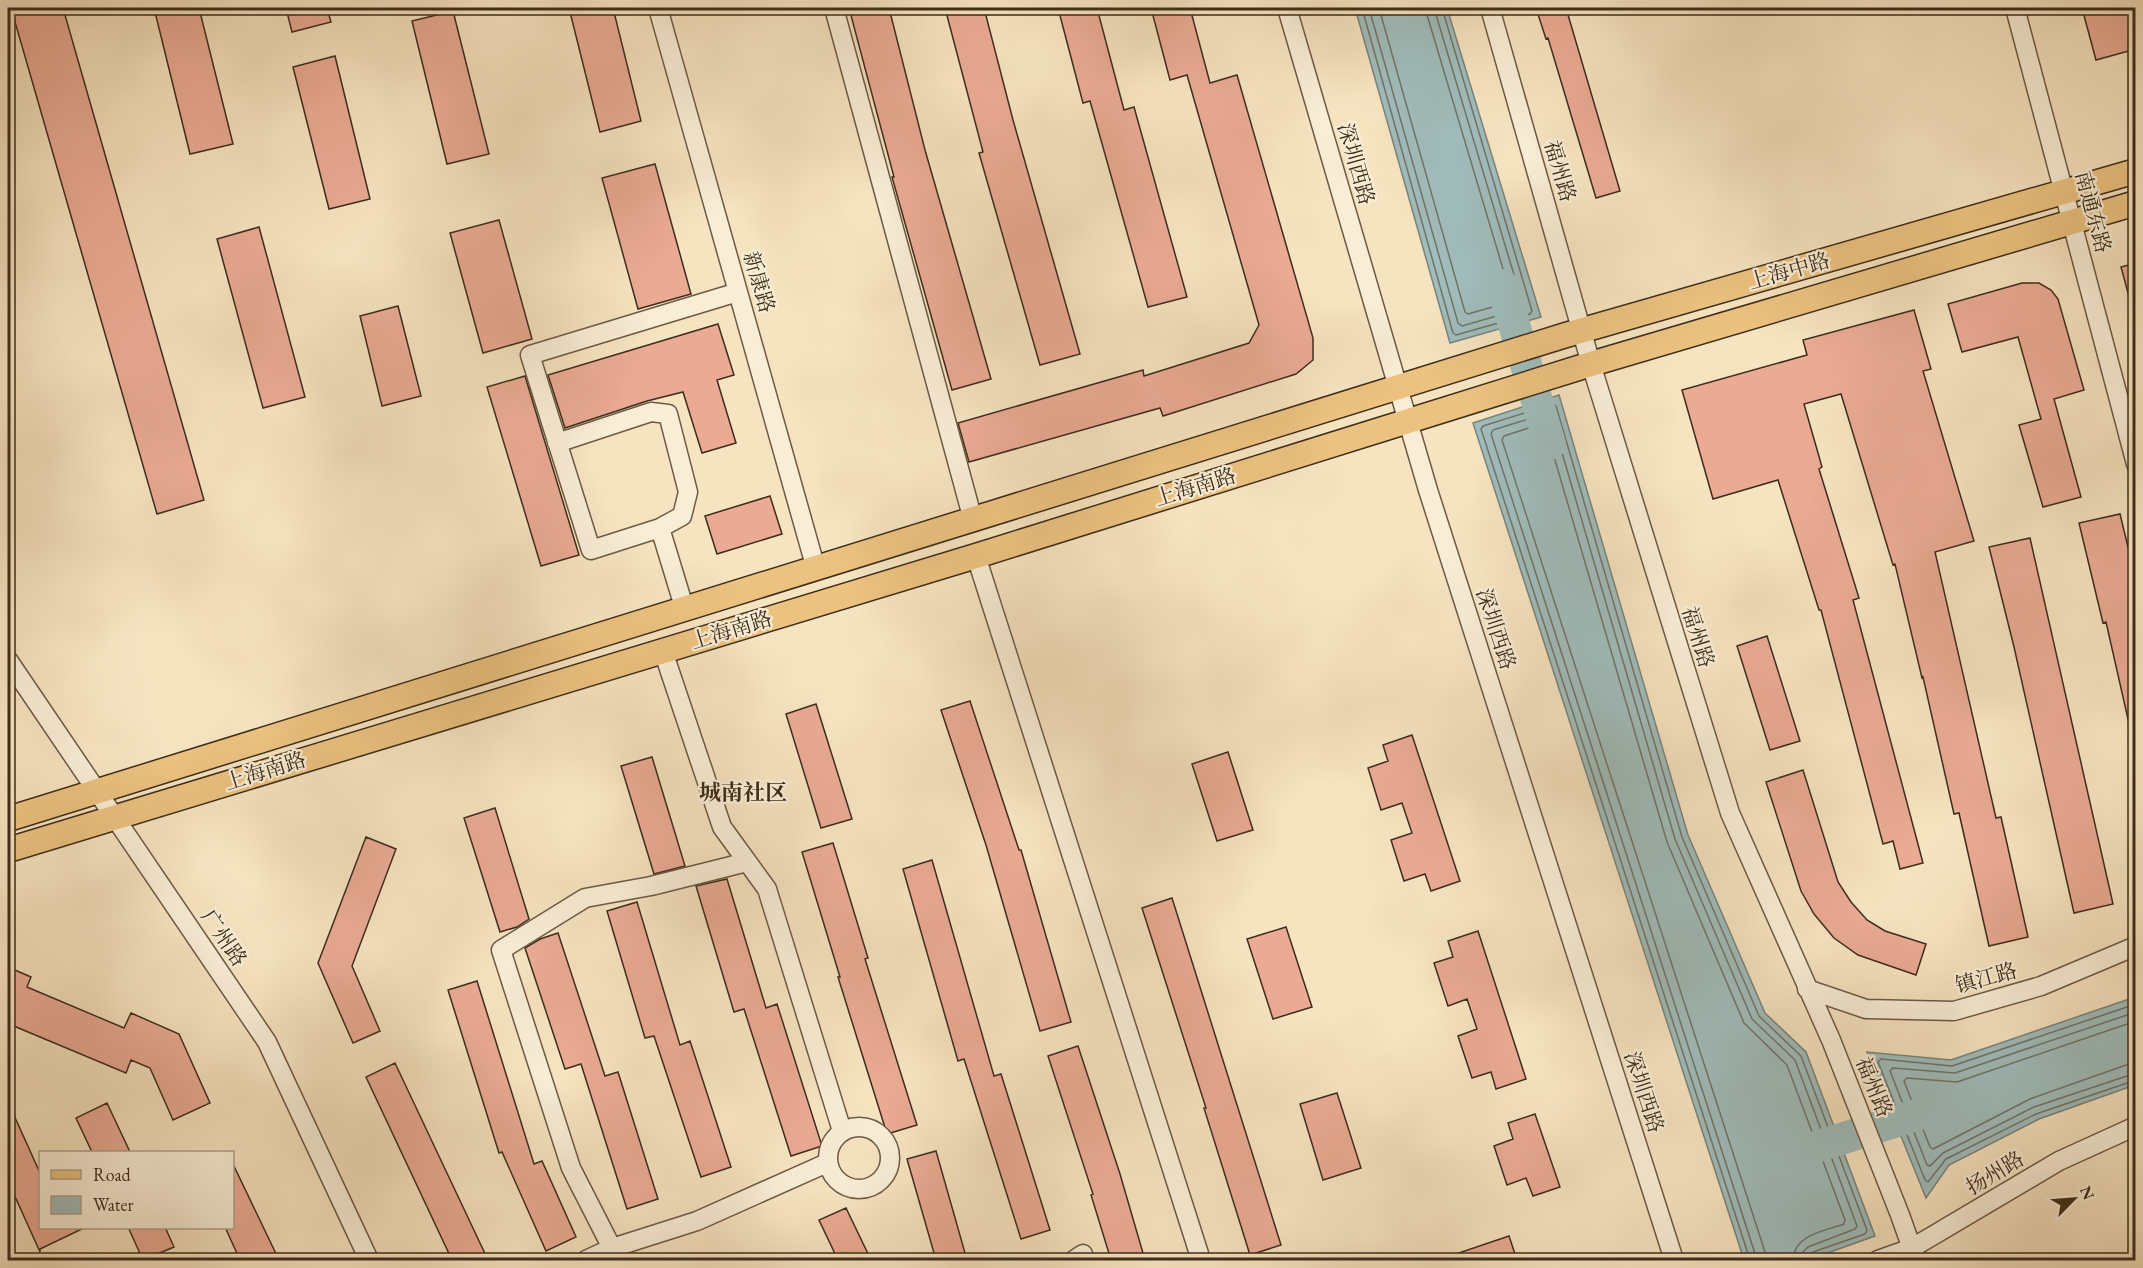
<svg xmlns="http://www.w3.org/2000/svg" width="2143" height="1268" viewBox="0 0 2143 1268" font-family="'EB Garamond','Noto Serif SC',serif">
<rect width="100%" height="100%" fill="#f6e3c0"/>
<filter id="stains"><feTurbulence type="fractalNoise" baseFrequency=".00333" numOctaves="4"/><feColorMatrix values="0 0 0 0 .2 0 0 0 0 .09 0 0 0 0 .02 0 0 0 .5 -.17"/></filter>
<radialGradient id="worn" r=".72"><stop offset=".6" stop-color="#630" stop-opacity="0"/><stop offset="1" stop-color="#630" stop-opacity=".3"/></radialGradient>
<path fill="#a0bcbb" stroke="#79837b" stroke-width="1.5" d="M1355 8H1447L1541 317 1450 343Z
M1559 395 1688 835 1765 1013 1806 1052 1875 1236 1808 1260H1744L1473 423Z
M2135 997V1085L2039 1119 1949 1165 1926 1198 1867 1052 1951 1060Z"/>
<g fill="none" stroke-linecap="round" stroke-linejoin="round">
<path stroke="#6f746a" stroke-width="1.5" d="M1362 8 1453 333 1456 335 1530 314 1532 311 1442 8
M1369 8 1458 323 1462 326 1521 309 1523 305 1434 8
M1379 8 1465 312 1468 314 1510 302 1512 299 1425 8
M2136 1004 1952 1066 1881 1059 1878 1062 1925 1180 1928 1182 1946 1159 2036 1114 2136 1080
M2136 1012 1955 1073 1893 1068 1890 1071 1927 1165 1930 1166 1943 1153 2034 1107 2136 1073
M2136 1021 1957 1082 1907 1078 1904 1081 1930 1147 1933 1149 2030 1099 2126 1065 2136 1064
M1750 1260 1481 429 1483 426 1553 404 1556 406 1682 837 1759 1016 1801 1056 1867 1230 1865 1234 1813 1252 1809 1260
M1757 1260 1491 434 1493 430 1548 413 1551 415 1675 839 1752 1019 1795 1060 1857 1226 1855 1229 1808 1247 1803 1252 1802 1260
M1766 1260 1765 1252 1502 440 1504 436 1541 424 1545 426 1667 842 1744 1023 1787 1065 1845 1220 1844 1224C1824 1231 1794 1235 1793 1260"/>
<path stroke="#a0bcbb" stroke-width="32" d="M1502 285 1550 444
M1800 1152 1935 1109"/>
</g>
<path fill="#eaaa94" stroke="#3e2d1a" stroke-width="1.5" d="M11 8H63L204 500 157 514Z
M154 8H199L233 144 190 154Z
M286 8H327L331 22 292 32Z
M569 8H613L641 121 600 132Z
M849 8H889L925 150 991 379 952 390 892 177H894Z
M945 8H984L1013 120 1080 354 1040 365 979 153 983 152Z
M1058 8H1097L1124 110 1134 107 1187 297 1148 307 1090 101 1083 103Z
M1151 8H1190L1210 83 1237 75 1313 338V360L1296 374 1163 416 1160 408 969 462 958 423 1143 370 1144 376 1249 343 1259 325 1187 75 1170 80Z
M1536 8H1566L1620 191 1596 198 1548 38 1546 39Z
M2082 8H2136V49L2096 60Z
M453 11 489 154 447 164 412 21Z
M335 56 370 199 329 209 293 67Z
M655 164 691 294 638 309 602 178Z
M499 220 532 339 483 353 450 233Z
M259 227 305 397 263 408 217 239Z
M2136 263V304H2131L2121 267Z
M2022 283H2039L2051 290 2058 299 2084 390 2054 399 2081 497 2043 507 2019 425 2041 419 2018 337 1962 352 1948 304Z
M398 306 421 396 382 406 360 316Z
M1914 310 1931 369 1923 371 1974 541 1935 552 1996 818 2001 817 2028 937 1989 946 1959 813 1954 814 1923 677 1922 678 1895 564 1893 565 1841 394 1804 404 1822 467 1819 469 1859 598 1853 600 1923 863 1900 869 1893 841 1883 844 1821 610H1819L1778 480 1713 499 1682 390 1807 355 1803 340Z
M718 324 734 375 717 380 736 443 702 453 683 392 647 401 565 428 548 375Z
M525 376 579 555 541 566 487 387Z
M770 496 782 534 717 554 705 516Z
M2120 514 2136 580V727L2130 728 2106 622 2103 623 2079 523Z
M2030 538 2113 904 2074 913 2014 647 1989 547Z
M1767 636 1800 741 1770 750 1737 646Z
M970 701 1019 850H1021L1071 1022 1040 1031 986 845 941 710Z
M816 704 852 819 821 828 786 714Z
M1412 735 1460 881 1431 891 1425 874 1404 881 1391 840 1412 833 1402 803 1381 810 1368 768 1388 761 1383 745Z
M1228 752 1253 830 1217 841 1192 764Z
M652 757 685 866 654 874 621 766Z
M1803 770 1838 882 1851 902 1867 920 1885 931 1926 944 1916 975 1858 955 1834 938 1814 914 1801 891 1766 782Z
M495 808 529 919 517 927 500 932 464 818Z
M366 837 396 849 352 966 380 1031 353 1043 318 963Z
M833 843 868 958 865 959 917 1125 887 1134 838 977H840L802 852Z
M932 860 994 1076 1001 1074 1050 1230 1021 1239 964 1059 958 1061 903 869Z
M727 879 766 1008 777 1004 822 1146 791 1156 744 1009 734 1012 696 886Z
M1172 898 1281 1245 1250 1255 1204 1108H1206L1142 908Z
M637 902 680 1045 690 1041 731 1167 701 1177 654 1036 645 1038 607 911Z
M1286 927 1312 1007 1273 1019 1247 939Z
M1478 931 1526 1079 1496 1089 1491 1072 1472 1078 1458 1036 1477 1029 1467 999 1448 1006 1434 963 1453 957 1448 941Z
M558 933 605 1076 618 1072 658 1199 627 1209 581 1064 565 1069 525 948 540 939Z
M8 967 31 977 27 987 124 1028 131 1013 179 1034 210 1103 173 1120 150 1068 131 1060 126 1073 9 1024 14 1013 8 1010Z
M477 981 534 1164 542 1161 576 1237 546 1251 502 1152 499 1153 448 990Z
M1078 1046 1120 1174 1145 1260H1111L1091 1195 1093 1194 1048 1056Z
M395 1063 488 1260H452L366 1077Z
M1337 1093 1361 1168 1323 1180 1300 1104Z
M8 1102 40 1173V1227H86L40 1249V1252L8 1181Z
M107 1103 130 1152H92L76 1118Z
M1535 1114 1560 1187 1533 1196 1526 1178 1507 1185 1494 1146 1513 1139 1508 1123Z
M936 1151 967 1260H936L907 1159Z
M232 1162 279 1260H240L225 1227H232Z
M846 1208 871 1260H838L819 1220Z
M128 1227H165L174 1247 143 1260Z
M1509 1236 1517 1260H1444V1258Z"/>
<g fill="none" stroke-linecap="round" stroke-linejoin="round">
<g stroke="#6c5a44" stroke-width="21">
<path id="minor" d="M658 8 816 569
M834 8 973 520
M1287 8 1428 490 1674 1260
M1490 8 1591 364 1730 813 1831 1040 1900 1215 1916 1260
M2015 8 2136 464
M557 443 651 412 668 414 688 492 682 516 660 528
M976 556 1201 1260
M685 610 660 528 591 550 530 355 738 292
M663 651 722 827 767 889 842 1131
M8 660 267 1042 369 1260
M1807 989 1866 1009 1954 1011 2041 986 2136 946
M828 1158a31 31 0 1 1 62 0a31 31 0 1 1-62 0Z
M586 1260 612 1248 697 1221 827 1163
M618 1260 571 1168 501 950 585 898 651 886 747 862
M1074 1260 1083 1254
M1878 1260 1912 1248 2059 1161 2136 1126"/>
</g>
<g stroke="#3e2d1a" stroke-width="27">
<path id="major" d="M8 819 1566 335 2136 171
M8 850 976 556 1591 364 2136 203"/>
</g>
<use href="#minor" stroke="#f9edd6" stroke-width="18"/>
<use href="#major" stroke="#ebc280" stroke-width="24"/>
</g>
<g text-anchor="middle" stroke-width="4.5" stroke-linejoin="round" paint-order="stroke">
<g font-size="21" fill="#3e2d1a" stroke="#f9edd6">
<text transform="translate(1356 164) rotate(74)" y="7">深圳西路</text>
<text transform="translate(1560 171) rotate(74)" y="7">福州路</text>
<text transform="translate(2093 212) rotate(75)" y="7">南通东路</text>
<text transform="translate(1789 271) rotate(-16)" y="7">上海中路</text>
<text transform="translate(759 282) rotate(74)" y="7">新康路</text>
<text transform="translate(1195 487) rotate(-17)" y="7">上海南路</text>
<text transform="translate(1496 629) rotate(72)" y="7">深圳西路</text>
<text transform="translate(731 630) rotate(-17)" y="7">上海南路</text>
<text transform="translate(1698 637) rotate(73)" y="7">福州路</text>
<text transform="translate(265 771) rotate(-17)" y="7">上海南路</text>
<text transform="translate(224 938) rotate(56)" y="7">广州路</text>
<text transform="translate(1986 978) rotate(-15)" y="7">镇江路</text>
<text transform="translate(1874 1087) rotate(68)" y="7">福州路</text>
<text transform="translate(1644 1092) rotate(72)" y="7">深圳西路</text>
<text transform="translate(1995 1173) rotate(-31)" y="7">扬州路</text>
</g>
<g font-size="22" font-weight="bold" fill="#3e2d1a" stroke="#f9edd6">
<text x="743" y="800">城南社区</text>
</g>
</g>
<rect width="2143" height="1268" fill="none" stroke="#f6e3c0" stroke-width="30"/>
<rect x="9" y="9" width="2125" height="1250" fill="none" stroke="#3e2d1a" stroke-width="3"/>
<rect x="15" y="15" width="2113" height="1238" fill="none" stroke="#3e2d1a" stroke-width="1.5"/>
<rect x="39" y="1151" width="195" height="78" fill="#f9edd6" stroke="#aea08b" stroke-width="1.5"/>
<rect x="51" y="1170" width="30" height="9" fill="#ebc280" stroke="#aea08b" stroke-width="1.5"/>
<text x="93" y="1181" font-size="18" fill="#3e2d1a">Road</text>
<rect x="51" y="1196" width="30" height="18" fill="#a0bcbb" stroke="#aea08b" stroke-width="1.5"/>
<text x="93" y="1211" font-size="18" fill="#3e2d1a">Water</text>
<g transform="translate(2074 1199) rotate(65)" stroke="#f9edd6" stroke-width="4.5" paint-order="stroke">
<path d="M0-4.5L10 22L0 15L-10 22Z" fill="#3e2d1a"/>
<text y="-9" font-size="16" font-weight="bold" text-anchor="middle" fill="#3e2d1a">N</text>
</g>
<rect width="100%" height="100%" filter="url(#stains)"/>
<rect width="100%" height="100%" fill="url(#worn)"/>
</svg>
